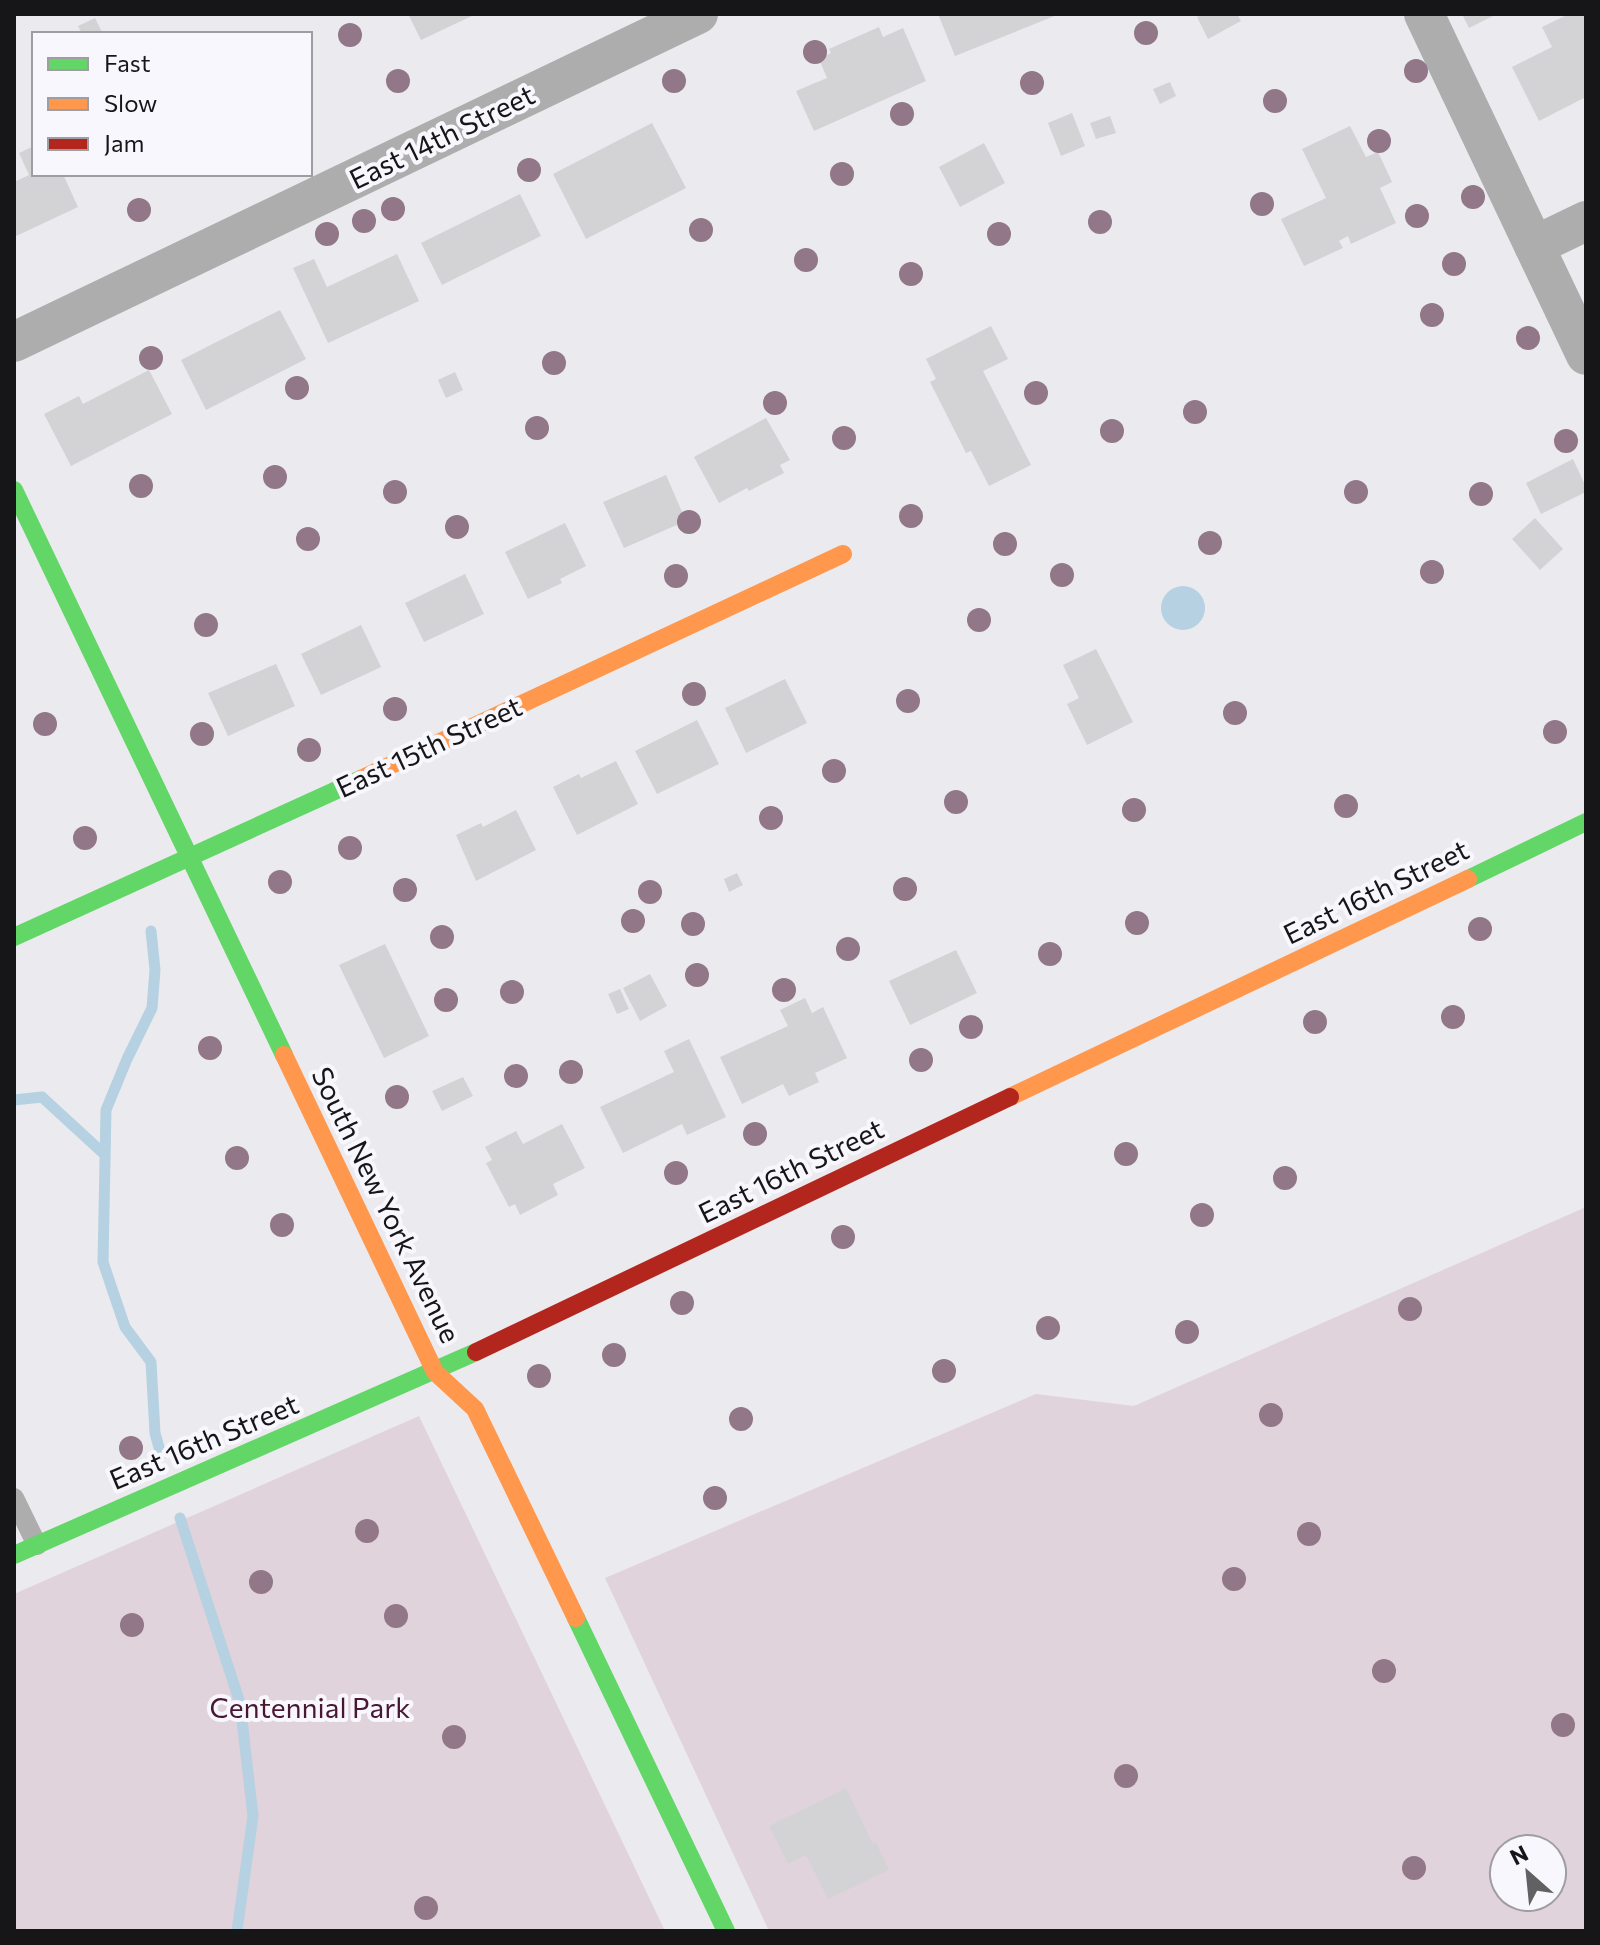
<svg xmlns="http://www.w3.org/2000/svg" width="1600" height="1945" viewBox="0 0 1600 1945" font-family="Commissioner,sans-serif">
<rect width="100%" height="100%" fill="#ebebef"/>
<path fill="#e1d3db" fill-rule="evenodd" d="M1586 1207V1931H769L605 1578 1036 1394 1134 1406ZM1504 1849H1552V1897H1504Z
M419 1416 665 1931H14V1594Z"/>
<path fill="#b6d1e1" d="M1161 608a22 22 0 1 1 44 0a22 22 0 1 1-44 0Z"/>
<g fill="none" stroke-linecap="round" stroke-linejoin="round">
<path stroke="#b6d1e1" stroke-width="11" d="M151 931 155 970 152 1008 127 1059 106 1110 103 1262 125 1327 151 1362 155 1433 161 1455
M14 1100 42 1097 104 1154
M180 1518 240 1703 253 1816 237 1931"/>
</g>
<path fill="#d3d3d6" d="M408 14H476L421 40Z
M938 14H1056L1057 15 955 56Z
M1203 14H1237L1241 21 1208 39 1197 17Z
M1462 14H1497L1469 28Z
M1569 14H1584L1586 19V97L1539 121 1512 67 1552 47 1542 27Z
M95 18 103 34H82L78 26Z
M879 27 883 37 903 28 926 81 814 131 796 91 827 78 819 59 831 53 829 49Z
M1170 82 1176 96 1160 104 1153 89Z
M1072 113 1085 146 1061 156 1048 123Z
M1110 116 1116 133 1096 139 1090 123Z
M652 123 686 188 586 239 553 174Z
M1350 126 1366 157 1378 152 1392 182 1380 188 1396 223 1351 244 1348 236 1339 241 1343 248 1304 266 1281 219 1326 198 1302 149Z
M984 143 1005 183 960 207 939 167Z
M34 146V174H63L78 207 14 237V182L29 175 19 153Z
M520 194 541 236 442 285 421 243Z
M397 254 419 301 328 343 293 268 314 259 327 287Z
M280 310 306 359 206 410 181 360Z
M991 326 1008 359 983 371 1031 465 989 486 971 451 966 453 930 382 936 379 926 359Z
M149 370 172 414 71 466 44 414 79 396 83 404Z
M455 372 463 390 446 398 438 380Z
M766 418 790 460 780 465 784 473 749 491 747 488 719 503 694 457Z
M1573 459 1586 487V492L1541 514 1526 483Z
M666 475 686 521 624 548 603 502Z
M1535 518 1563 549 1540 570 1512 539Z
M565 523 586 566 560 579 562 583 528 599 505 552Z
M465 574 484 614 424 642 405 603Z
M361 625 381 667 321 695 301 654Z
M1096 649 1133 722 1087 745 1067 704 1079 698 1063 665Z
M276 664 295 706 228 736 208 693Z
M785 679 807 723 746 753 725 708Z
M697 720 719 764 657 794 635 751Z
M616 761 638 804 577 835 553 787 579 774 581 778Z
M516 810 536 850 476 881 456 835 481 823 483 827Z
M737 873 743 885 729 892 724 879Z
M385 944 429 1036 384 1058 339 965Z
M956 950 977 993 910 1025 889 981Z
M650 974 667 1006 640 1021 623 988Z
M620 989 629 1009 617 1014 608 994Z
M805 998 812 1013 823 1007 847 1058 815 1073 819 1082 789 1096 783 1084 742 1104 720 1057 788 1026 780 1010Z
M689 1039 726 1117 687 1135 682 1124 623 1153 600 1107 674 1072 664 1051Z
M463 1077 473 1096 442 1111 432 1091Z
M562 1124 585 1168 553 1184 558 1195 520 1215 515 1204 509 1207 486 1163 492 1160 485 1147 516 1131 523 1144Z
M846 1788 873 1844 876 1842 889 1870 828 1899 806 1855 788 1864 769 1826Z"/>
<g fill="none" stroke-linecap="round" stroke-linejoin="round">
<path stroke="#adadae" stroke-width="20" d="M14 1498 37 1545"/>
<path stroke="#adadae" stroke-width="40" d="M1424 14 1586 355
M1534 246 1586 221
M14 342 698 14"/>
<path stroke="#63d668" stroke-width="18" d="M14 490 284 1055
M1468 879 1586 822
M14 937 361 779
M14 1555 476 1352
M576 1618 726 1931"/>
<path stroke="#ff974d" stroke-width="18" d="M361 779 843 554
M284 1055 435 1372 475 1409 576 1618
M1010 1097 1468 879"/>
<path stroke="#b3261e" stroke-width="18" d="M476 1352 1010 1097"/>
</g>
<g fill="#917787">
<circle cx="1146" cy="33" r="12"/>
<circle cx="350" cy="35" r="12"/>
<circle cx="815" cy="52" r="12"/>
<circle cx="1416" cy="71" r="12"/>
<circle cx="398" cy="81" r="12"/>
<circle cx="674" cy="81" r="12"/>
<circle cx="1032" cy="83" r="12"/>
<circle cx="1275" cy="101" r="12"/>
<circle cx="902" cy="114" r="12"/>
<circle cx="1379" cy="141" r="12"/>
<circle cx="529" cy="170" r="12"/>
<circle cx="842" cy="174" r="12"/>
<circle cx="1473" cy="197" r="12"/>
<circle cx="1262" cy="204" r="12"/>
<circle cx="393" cy="209" r="12"/>
<circle cx="139" cy="210" r="12"/>
<circle cx="1417" cy="216" r="12"/>
<circle cx="364" cy="221" r="12"/>
<circle cx="1100" cy="222" r="12"/>
<circle cx="701" cy="230" r="12"/>
<circle cx="327" cy="234" r="12"/>
<circle cx="999" cy="234" r="12"/>
<circle cx="806" cy="260" r="12"/>
<circle cx="1454" cy="264" r="12"/>
<circle cx="911" cy="274" r="12"/>
<circle cx="1432" cy="315" r="12"/>
<circle cx="1528" cy="338" r="12"/>
<circle cx="151" cy="358" r="12"/>
<circle cx="554" cy="363" r="12"/>
<circle cx="297" cy="388" r="12"/>
<circle cx="1036" cy="393" r="12"/>
<circle cx="775" cy="403" r="12"/>
<circle cx="1195" cy="412" r="12"/>
<circle cx="537" cy="428" r="12"/>
<circle cx="1112" cy="431" r="12"/>
<circle cx="844" cy="438" r="12"/>
<circle cx="1566" cy="441" r="12"/>
<circle cx="275" cy="477" r="12"/>
<circle cx="141" cy="486" r="12"/>
<circle cx="395" cy="492" r="12"/>
<circle cx="1356" cy="492" r="12"/>
<circle cx="1481" cy="494" r="12"/>
<circle cx="911" cy="516" r="12"/>
<circle cx="689" cy="522" r="12"/>
<circle cx="457" cy="527" r="12"/>
<circle cx="308" cy="539" r="12"/>
<circle cx="1210" cy="543" r="12"/>
<circle cx="1005" cy="544" r="12"/>
<circle cx="1432" cy="572" r="12"/>
<circle cx="1062" cy="575" r="12"/>
<circle cx="676" cy="576" r="12"/>
<circle cx="979" cy="620" r="12"/>
<circle cx="206" cy="625" r="12"/>
<circle cx="694" cy="694" r="12"/>
<circle cx="908" cy="701" r="12"/>
<circle cx="395" cy="709" r="12"/>
<circle cx="1235" cy="713" r="12"/>
<circle cx="45" cy="724" r="12"/>
<circle cx="1555" cy="732" r="12"/>
<circle cx="202" cy="734" r="12"/>
<circle cx="309" cy="750" r="12"/>
<circle cx="834" cy="771" r="12"/>
<circle cx="956" cy="802" r="12"/>
<circle cx="1346" cy="806" r="12"/>
<circle cx="1134" cy="810" r="12"/>
<circle cx="771" cy="818" r="12"/>
<circle cx="85" cy="838" r="12"/>
<circle cx="350" cy="848" r="12"/>
<circle cx="280" cy="882" r="12"/>
<circle cx="905" cy="889" r="12"/>
<circle cx="405" cy="890" r="12"/>
<circle cx="650" cy="892" r="12"/>
<circle cx="633" cy="921" r="12"/>
<circle cx="1137" cy="923" r="12"/>
<circle cx="693" cy="924" r="12"/>
<circle cx="1480" cy="929" r="12"/>
<circle cx="442" cy="937" r="12"/>
<circle cx="848" cy="949" r="12"/>
<circle cx="1050" cy="954" r="12"/>
<circle cx="697" cy="975" r="12"/>
<circle cx="784" cy="990" r="12"/>
<circle cx="512" cy="992" r="12"/>
<circle cx="446" cy="1000" r="12"/>
<circle cx="1453" cy="1017" r="12"/>
<circle cx="1315" cy="1022" r="12"/>
<circle cx="971" cy="1027" r="12"/>
<circle cx="210" cy="1048" r="12"/>
<circle cx="921" cy="1060" r="12"/>
<circle cx="571" cy="1072" r="12"/>
<circle cx="516" cy="1076" r="12"/>
<circle cx="397" cy="1097" r="12"/>
<circle cx="755" cy="1134" r="12"/>
<circle cx="1126" cy="1154" r="12"/>
<circle cx="237" cy="1158" r="12"/>
<circle cx="676" cy="1173" r="12"/>
<circle cx="1285" cy="1178" r="12"/>
<circle cx="1202" cy="1215" r="12"/>
<circle cx="282" cy="1225" r="12"/>
<circle cx="843" cy="1237" r="12"/>
<circle cx="682" cy="1303" r="12"/>
<circle cx="1410" cy="1309" r="12"/>
<circle cx="1048" cy="1328" r="12"/>
<circle cx="1187" cy="1332" r="12"/>
<circle cx="614" cy="1355" r="12"/>
<circle cx="944" cy="1371" r="12"/>
<circle cx="539" cy="1376" r="12"/>
<circle cx="1271" cy="1415" r="12"/>
<circle cx="741" cy="1419" r="12"/>
<circle cx="131" cy="1448" r="12"/>
<circle cx="715" cy="1498" r="12"/>
<circle cx="367" cy="1531" r="12"/>
<circle cx="1309" cy="1534" r="12"/>
<circle cx="1234" cy="1579" r="12"/>
<circle cx="261" cy="1582" r="12"/>
<circle cx="396" cy="1616" r="12"/>
<circle cx="132" cy="1625" r="12"/>
<circle cx="1384" cy="1671" r="12"/>
<circle cx="1563" cy="1725" r="12"/>
<circle cx="454" cy="1737" r="12"/>
<circle cx="1126" cy="1776" r="12"/>
<circle cx="1414" cy="1868" r="12"/>
<circle cx="426" cy="1908" r="12"/>
</g>
<g text-anchor="middle" stroke-width="8" stroke-linejoin="round" paint-order="stroke">
<g font-size="28" fill="#161517" stroke="#f8f7fd">
<text transform="translate(442 137) rotate(-26)" y="10">East 14th Street</text>
<text transform="translate(429 747) rotate(-25)" y="10">East 15th Street</text>
<text transform="translate(1376 892) rotate(-26)" y="10">East 16th Street</text>
<text transform="translate(791 1171) rotate(-26)" y="10">East 16th Street</text>
<text transform="translate(386 1205) rotate(64)" y="10">South New York Avenue</text>
<text transform="translate(204 1442) rotate(-23)" y="10">East 16th Street</text>
</g>
<g font-size="28" fill="#481832" stroke="#f8f7fd">
<text x="310" y="1718">Centennial Park</text>
</g>
</g>
<rect width="1600" height="1945" fill="none" stroke="#161517" stroke-width="32"/>
<rect x="32" y="32" width="280" height="144" fill="#f8f7fd" stroke="#9e9da1" stroke-width="2"/>
<rect x="48" y="58" width="40" height="12" fill="#63d668" stroke="#9e9da1" stroke-width="2"/>
<text x="104" y="72" font-size="24" fill="#161517">Fast</text>
<rect x="48" y="98" width="40" height="12" fill="#ff974d" stroke="#9e9da1" stroke-width="2"/>
<text x="104" y="112" font-size="24" fill="#161517">Slow</text>
<rect x="48" y="138" width="40" height="12" fill="#b3261e" stroke="#9e9da1" stroke-width="2"/>
<text x="104" y="152" font-size="24" fill="#161517">Jam</text>
<g transform="translate(1528 1873) rotate(333)"><circle r="38" fill="#f8f7fd" stroke="#9e9da1" stroke-width="2"/>
<path d="M0-6L14 30L0 20L-14 30Z" fill="#616063"/>
<text y="-12" font-size="22" font-weight="bold" text-anchor="middle" fill="#161517">N</text>
</g>
</svg>
